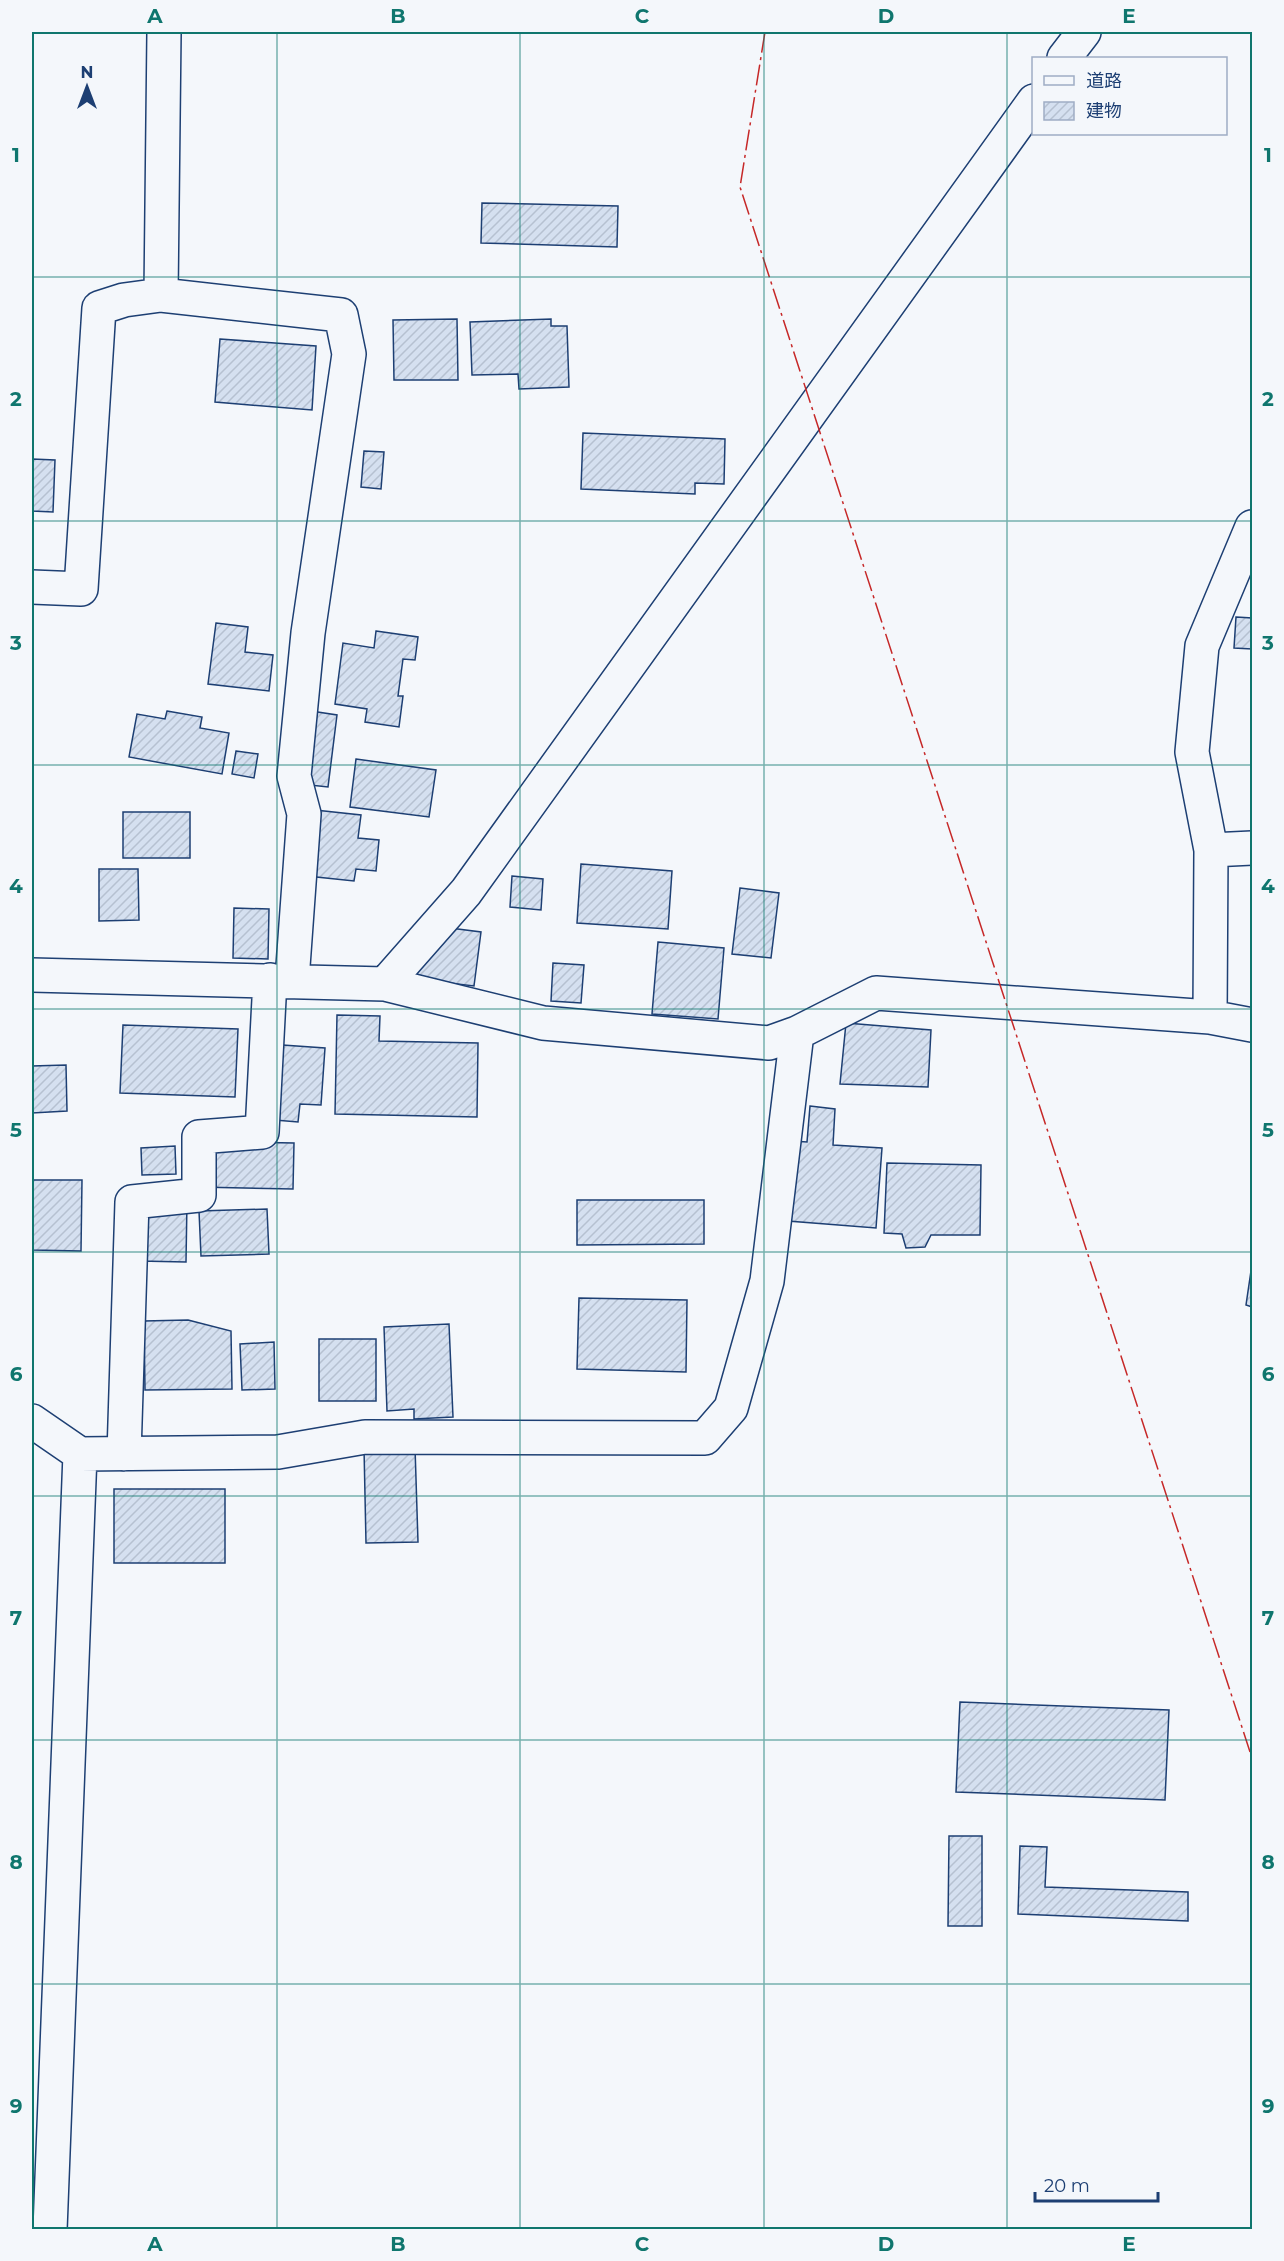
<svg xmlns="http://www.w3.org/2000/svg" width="1284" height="2261" viewBox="0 0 1284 2261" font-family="Montserrat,'Noto Sans JP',sans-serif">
<defs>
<pattern id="building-hatch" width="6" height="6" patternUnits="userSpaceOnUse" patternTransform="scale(1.5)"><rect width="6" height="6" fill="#d5e0f0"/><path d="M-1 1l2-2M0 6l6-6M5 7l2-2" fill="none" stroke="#b6c1d1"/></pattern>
</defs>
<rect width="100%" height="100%" fill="#f4f7fb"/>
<path fill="url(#building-hatch)" stroke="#1d3f73" stroke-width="1.5" d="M482 203 618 206 617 247 481 243Z
M457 319 458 380H394L393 320Z
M551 319V326H567L569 387 519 389 518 374 472 375 470 322Z
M220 339 316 346 312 410 215 402Z
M583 433 725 439 724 484 695 483V494L581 489Z
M364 451 384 452 381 489 361 487Z
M32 459 55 460 53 512 32 511Z
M1236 617 1252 618V649L1234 648Z
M216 623 248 627 245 652 273 655 269 691 208 684Z
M376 631 418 637 415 660 403 659 398 696H403L399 727 365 722 367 709 335 704 343 643 374 648Z
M167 711 202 717 200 728 229 733 222 774 129 757 137 714 165 719Z
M311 711 337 715 328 787 301 784Z
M236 751 258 754 254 778 232 774Z
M356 759 436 770 429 817 350 807Z
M315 810 361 815 358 838 379 840 376 871 356 869 354 881 307 876Z
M123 812H190V858H123Z
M581 864 672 871 668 929 577 923Z
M99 869H138L139 920 99 921Z
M512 876 543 879 541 910 510 907Z
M740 888 779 893 771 958 732 954Z
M234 908 269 909 268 959 233 958Z
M450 928 481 932 474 986 407 978Z
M658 942 724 948 718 1019 652 1014Z
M553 963 584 965 581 1003 551 1001Z
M337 1015 380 1016 379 1041 478 1043 477 1117 335 1114Z
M846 1023 931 1030 928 1087 840 1084Z
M123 1025 238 1029 235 1097 120 1093Z
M268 1044 325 1048 321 1105 300 1104 298 1122 263 1119Z
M66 1065 67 1111 32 1113V1066Z
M810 1106 835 1109 833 1145 882 1148 876 1228 788 1221 793 1141 807 1142Z
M199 1141 294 1143 293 1189 198 1187Z
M175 1146 176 1174 142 1175 141 1148Z
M887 1163 981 1165 980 1235H931L925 1247 906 1248 902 1234 884 1233Z
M32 1180H82L81 1251 32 1250Z
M140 1200 187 1201 186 1262 139 1261Z
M577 1200H704V1244L577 1245Z
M267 1209 269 1254 201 1256 199 1211Z
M1252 1264V1307L1246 1305Z
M579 1298 687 1300 686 1372 577 1369Z
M188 1320 231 1331 232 1389 145 1390 144 1321Z
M449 1324 453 1417 414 1419V1409L387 1411 384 1327Z
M319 1339H376V1401H319Z
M274 1342 275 1389 242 1390 240 1344Z
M415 1447 418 1542 366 1543 364 1448Z
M114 1489H225V1563H114Z
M960 1702 1169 1710 1165 1800 956 1792Z
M949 1836H982V1926H948Z
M1020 1846 1047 1847 1045 1887 1188 1892V1921L1018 1914Z"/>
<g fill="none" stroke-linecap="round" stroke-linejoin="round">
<g stroke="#1d3f73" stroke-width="36">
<path id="minor" d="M1064 58 1084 32
M161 295 164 32
M32 587 81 589 99 308 124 300 161 295 341 315 349 354 308 633 294 776 304 814 292 980
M1211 850 1252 848
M32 975 385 984 543 1023 769 1043 797 1033 876 993 1210 1017 1252 1025
M385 984 466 892 1034 101
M1210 1017 1211 850 1192 752 1202 646 1252 527
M32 1421 80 1454 278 1452 365 1437 705 1438 731 1408 767 1281 797 1033
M124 1454 132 1202 199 1195V1137L262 1132 270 980
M50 2230 80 1454"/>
</g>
<use href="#minor" stroke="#f4f7fb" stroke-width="33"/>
<path stroke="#c62828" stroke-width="1.5" stroke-dasharray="21 4.5 3 4.5" stroke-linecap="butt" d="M765 32 740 187 1252 1758"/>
</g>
<path fill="none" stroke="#0f766e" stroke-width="1.5" stroke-opacity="0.55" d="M277 32V2230M520 32V2230M764 32V2230M1007 32V2230M32 277H1252M32 521H1252M32 765H1252M32 1009H1252M32 1252H1252M32 1496H1252M32 1740H1252M32 1984H1252"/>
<rect width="1284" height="2261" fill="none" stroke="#f4f7fb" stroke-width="66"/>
<rect x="1032" y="57" width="195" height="78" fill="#f4f7fb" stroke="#9eadc5" stroke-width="1.5"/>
<rect x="1044" y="76" width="30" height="9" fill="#f4f7fb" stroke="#9eadc5" stroke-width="1.5"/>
<text x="1086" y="87" font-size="18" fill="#1d3f73">道路</text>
<rect x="1044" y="102" width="30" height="18" fill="url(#building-hatch)" stroke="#9eadc5" stroke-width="1.5"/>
<text x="1086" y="117" font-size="18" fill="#1d3f73">建物</text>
<g transform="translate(87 87)" stroke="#f4f7fb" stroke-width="4.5" paint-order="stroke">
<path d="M0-4.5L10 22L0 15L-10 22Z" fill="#1d3f73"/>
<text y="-9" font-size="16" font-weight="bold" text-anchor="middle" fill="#1d3f73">N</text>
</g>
<path d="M1035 2192v9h123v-9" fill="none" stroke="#1d3f73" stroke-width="3"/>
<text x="1044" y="2192" font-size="18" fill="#1d3f73" stroke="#f4f7fb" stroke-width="4.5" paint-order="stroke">20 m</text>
<rect x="33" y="33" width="1218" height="2195" fill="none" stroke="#0f766e" stroke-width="2"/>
<g font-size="20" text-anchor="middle" font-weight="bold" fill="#0f766e">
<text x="155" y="23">A</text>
<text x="398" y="23">B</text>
<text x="642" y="23">C</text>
<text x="886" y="23">D</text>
<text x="1129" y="23">E</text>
<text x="16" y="162">1</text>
<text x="1268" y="162">1</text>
<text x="16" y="406">2</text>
<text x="1268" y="406">2</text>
<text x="16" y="650">3</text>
<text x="1268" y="650">3</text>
<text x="16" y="893">4</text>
<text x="1268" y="893">4</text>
<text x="16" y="1137">5</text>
<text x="1268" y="1137">5</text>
<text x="16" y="1381">6</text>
<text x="1268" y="1381">6</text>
<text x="16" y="1625">7</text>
<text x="1268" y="1625">7</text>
<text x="16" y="1869">8</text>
<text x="1268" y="1869">8</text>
<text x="16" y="2113">9</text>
<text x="1268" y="2113">9</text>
<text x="155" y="2251">A</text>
<text x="398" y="2251">B</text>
<text x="642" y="2251">C</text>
<text x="886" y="2251">D</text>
<text x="1129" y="2251">E</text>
</g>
</svg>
